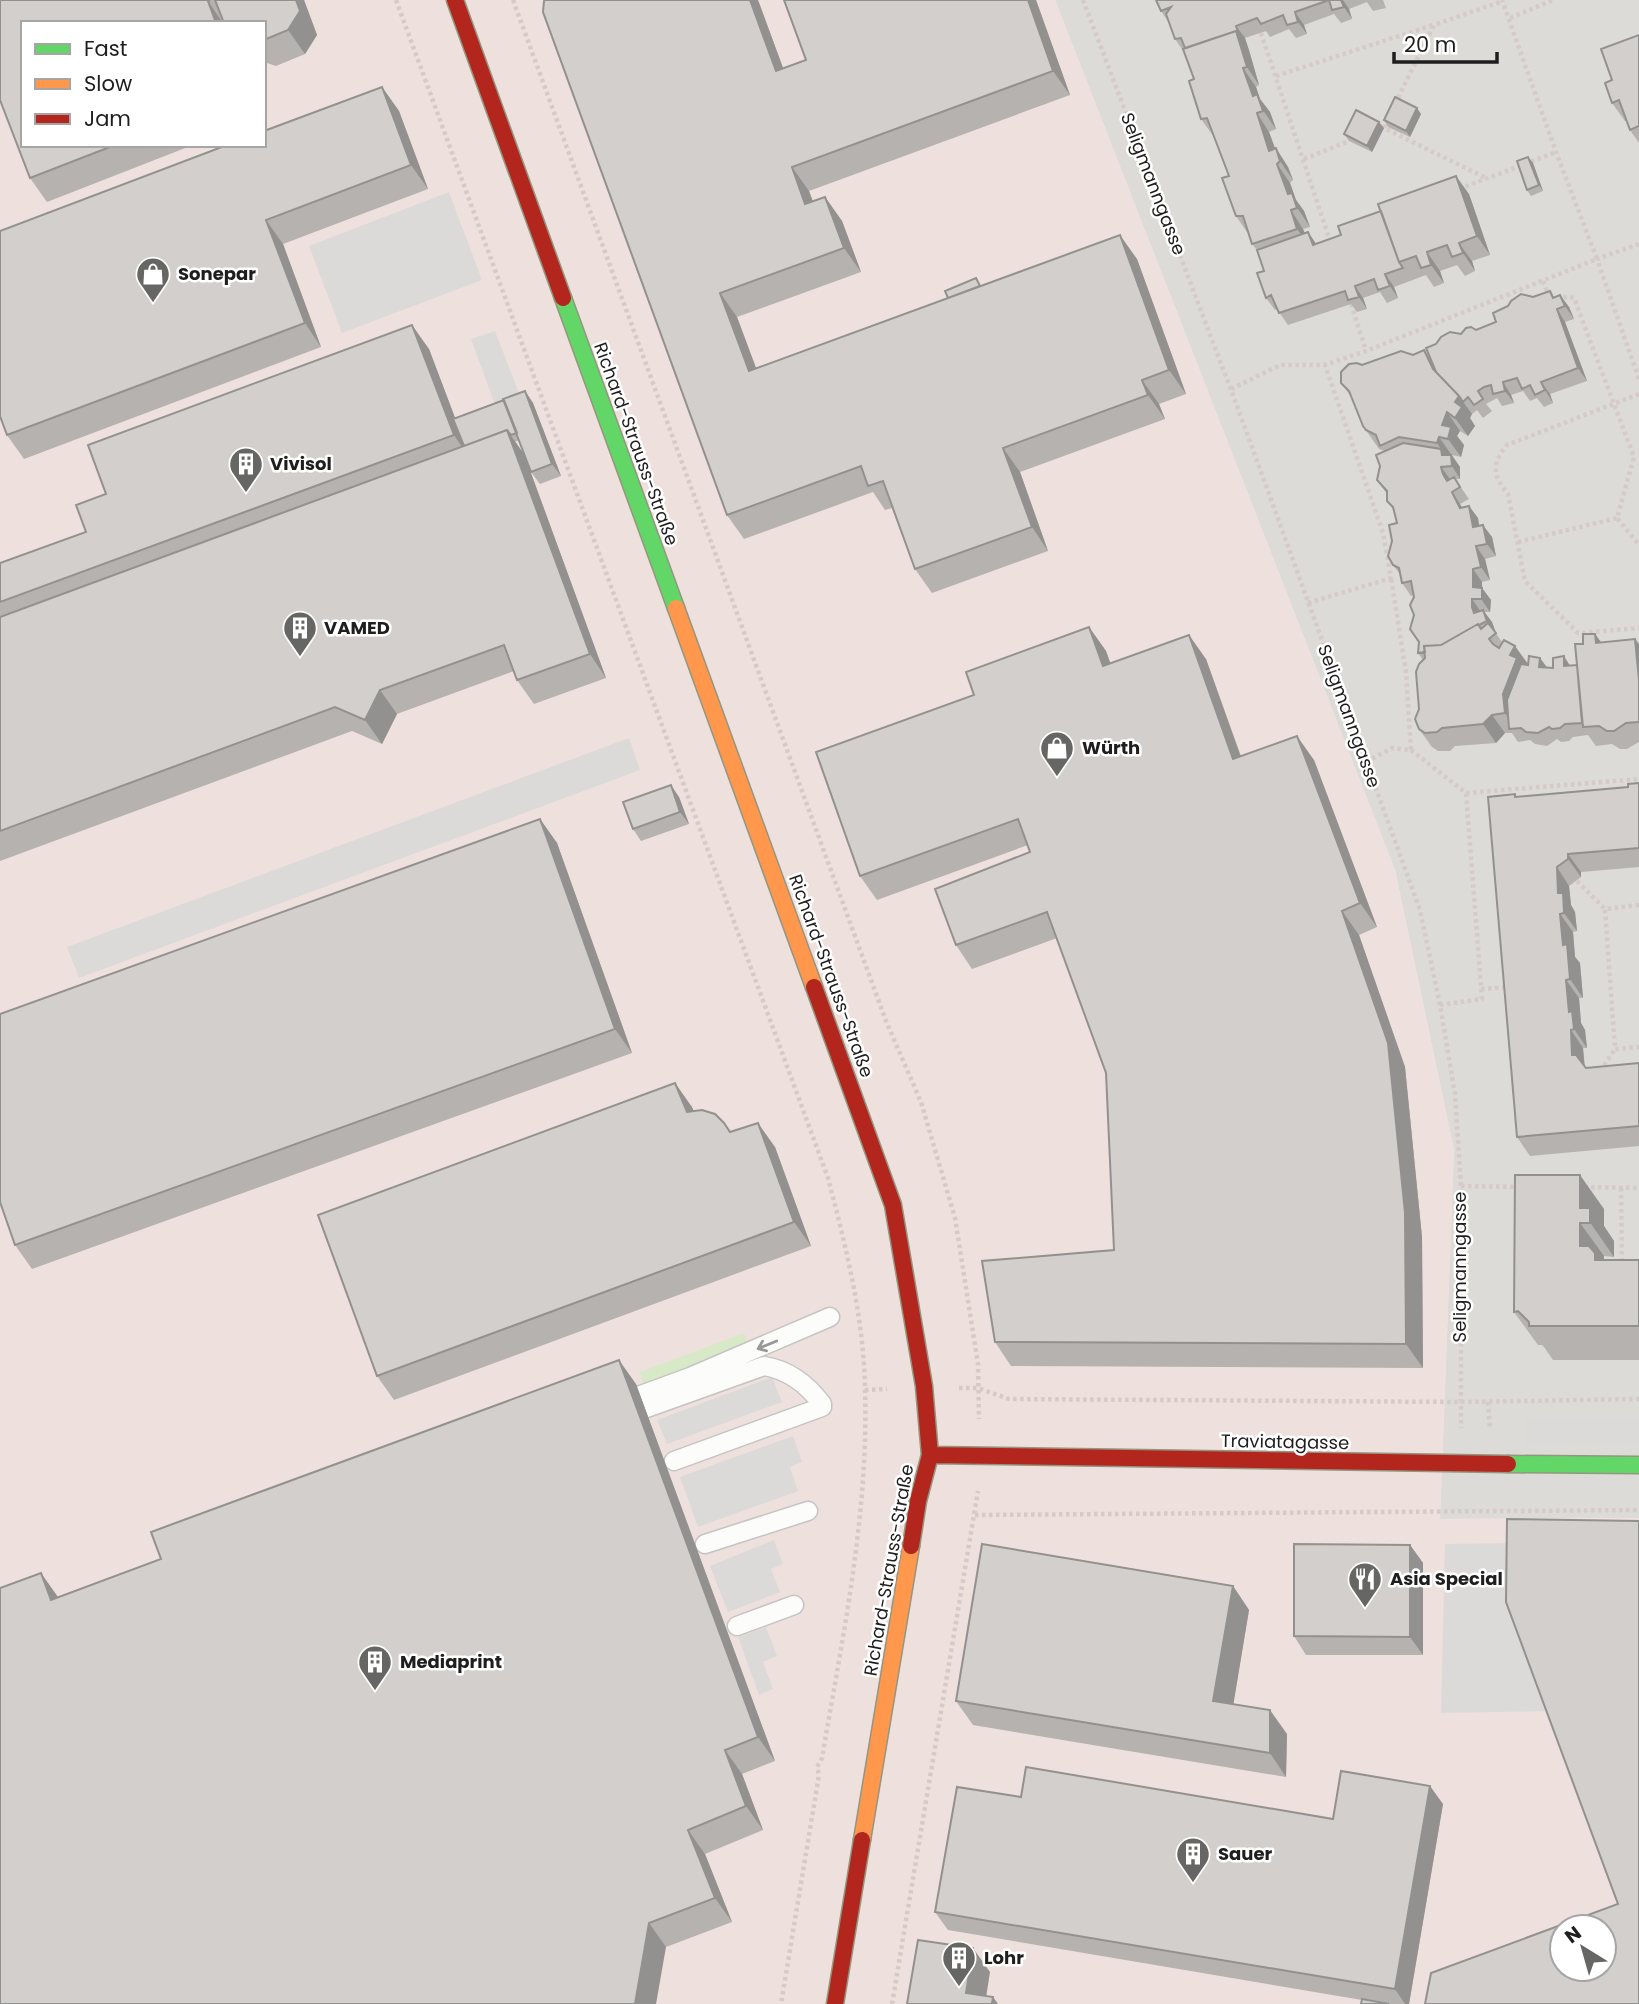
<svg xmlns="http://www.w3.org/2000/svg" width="1639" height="2004" viewBox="0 0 1639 2004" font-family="Poppins,sans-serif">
<rect width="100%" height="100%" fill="#edebe7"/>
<path fill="#dcdbd8" d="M1055 0H1639V1518L1440 1519 1454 1150 1395 870Z"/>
<path fill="#eee0dd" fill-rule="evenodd" d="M0 0H1055L1395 870 1454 1150 1440 1519 1639 1518V2004H0ZM23 23H264V145H23ZM1562 1927H1604V1969H1562Z"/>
<path fill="#dbdad8" d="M449 192 482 280 342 333 309 246Z
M495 331 520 396 495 405 471 339Z
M629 738 640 770 79 978 67 947Z
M772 1377 782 1402 667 1444 657 1420Z
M1525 1418H1639V1444L1525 1445Z
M793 1436 802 1462 790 1467 798 1491 698 1527 680 1477Z
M774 1540 783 1564 771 1569 780 1592 728 1612 710 1566Z
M1524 1543 1554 1711 1441 1713 1445 1544Z
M766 1627 777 1656 763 1662 773 1689 759 1695 738 1637Z"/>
<path fill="#d8e9c7" d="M744 1333 749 1345 644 1385 640 1372Z"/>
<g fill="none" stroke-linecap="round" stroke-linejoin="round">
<g stroke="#c5c4c3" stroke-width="21">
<path id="lane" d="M619 1403 690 1377 830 1317
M624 1416 764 1366C789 1370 807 1384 822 1404
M674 1461 822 1407
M705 1544 808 1511
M737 1626 794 1605"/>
</g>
<g stroke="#939680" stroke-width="19">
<path id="fast" d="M563 298 676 608
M1508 1464 1639 1465"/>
</g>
<g stroke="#939680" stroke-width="19">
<path id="slow" d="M676 608 814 987
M862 1840 911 1546"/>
</g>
<g stroke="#939680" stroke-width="19">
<path id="jam" d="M455 0 563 298
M814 987 893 1205 924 1386 930 1455 918 1501 911 1546
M930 1455 1508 1464
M835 2004 862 1840"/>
</g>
<path stroke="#d6cac7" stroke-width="4.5" stroke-dasharray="3.5 3.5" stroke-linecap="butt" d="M396 0 828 1178C844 1239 860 1303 864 1366 872 1498 844 1629 822 1758L817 1767 819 1775 781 2004
M513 0 886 1021 921 1102 955 1218 978 1364 979 1419
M1083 0 1236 403 1420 910 1440 1005 1455 1094 1461 1186V1428
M1510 18 1553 0
M1261 33 1331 244
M1276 76 1433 25
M1395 104 1434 25 1503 1
M1388 118 1384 128 1486 178
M1304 159 1349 141
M1459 189 1556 152
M1639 244 1597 259 1639 379
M1543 281 1549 297
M1557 300 1568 296 1574 298 1634 457 1617 518 1639 545
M1351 304 1366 351
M1231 389 1280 365H1325L1366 351 1597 259 1556 152 1502 0
M1639 394 1507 445C1491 463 1493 477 1508 494L1525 581 1578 633 1639 628
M1518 542 1617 518
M1308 603 1391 578 1383 533 1325 365
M1411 750 1466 793 1639 779
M1366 762 1392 748 1411 750 1406 672 1391 578
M1577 881 1605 909
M1639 905 1605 909 1615 1049 1639 1047
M1481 989 1508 987
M1440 1005 1482 999 1466 793
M1600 1071 1615 1049
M1461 1186 1519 1187
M1584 1187 1639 1188
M1621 1188 1622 1266
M959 1388H978L1009 1399 1461 1402 1639 1399
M865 1390 887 1389
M1488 1402 1490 1429
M975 1515 1639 1510
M892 2004 978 1491"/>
<use href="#lane" stroke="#fcfcfb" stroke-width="18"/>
<use href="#fast" stroke="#63d668" stroke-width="16"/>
<use href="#slow" stroke="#ff974d" stroke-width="16"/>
<use href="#jam" stroke="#b3261e" stroke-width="16"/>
</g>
<path fill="#b5b2af" d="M0 0H304L317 35 305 54 276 66 264 62V23H23V145H193L47 202 30 178 0 100Z
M758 0 783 68 806 60 784 0H1036L1070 95 809 191 813 201 825 197 842 221 861 272 737 317 756 368 981 286 1137 259 1186 394 1159 404 1165 419 1020 472 1048 551 932 593 915 569 892 508 885 510 873 492 744 539 727 515 543 12Z
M1156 0H1383L1386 8 1373 11 1367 2 1349 9 1352 19 1341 23 1334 14 1304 25 1307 34 1296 38 1289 29 1270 37 1266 31 1245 38 1259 85 1256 87 1260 99 1270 112 1276 129 1269 132 1275 148 1288 167 1293 180 1290 183 1296 200 1304 211 1310 227 1303 229 1305 233 1316 244 1469 194 1490 255 1472 261 1475 271 1465 276 1457 265 1440 271 1444 283 1434 287 1426 275 1394 287 1398 298 1387 303 1380 292 1363 298 1367 309 1357 312 1351 304 1288 325 1277 309 1275 310 1266 298 1264 271 1257 250 1252 244 1249 235 1236 216 1229 176 1214 137 1201 119 1194 79 1184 52 1175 39 1169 23 1161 11Z
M1639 35V143L1630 130 1627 121H1625L1612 103V80Z
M382 87 399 111 428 189 283 244 321 347 24 459 7 435Z
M1421 114 1410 137 1388 127 1384 120Z
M1384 128 1372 152 1349 141 1344 134Z
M1528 157 1533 163 1543 191 1531 196 1527 190Z
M1550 291 1554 297 1560 295 1569 307 1574 319 1565 322 1587 381 1550 394 1553 403 1544 407 1537 398 1530 401 1523 391 1511 395 1514 403 1502 406 1497 398 1486 404 1492 411 1483 418 1477 410 1472 414 1470 418 1475 426 1468 436 1460 431 1457 436 1464 445 1461 457 1452 455 1460 467V479H1455L1469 499 1460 504 1462 508 1469 506 1478 518 1479 526 1492 537 1496 556 1485 559 1490 580 1482 582V588L1491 600 1490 612H1484L1492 622 1495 632 1502 642 1527 665 1553 668 1577 665 1583 644 1595 634 1601 642 1639 644V742L1627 749H1620L1612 744 1596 746 1588 735 1573 737 1569 741 1561 742 1557 739 1547 746 1535 744 1530 740 1518 742 1512 733H1505L1496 743 1455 746 1450 751H1438L1432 747 1419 729V709L1423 660 1418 653 1419 642 1414 615V595L1411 596 1402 583 1400 574 1393 565 1397 523 1395 512 1387 501V494L1377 480 1384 451 1379 449 1363 426 1352 398 1341 383 1362 365 1413 355 1424 350 1431 360 1461 334 1476 330 1496 322 1533 297Z
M429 349 455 418 525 391 533 403 561 476 540 484 531 472 519 440 515 442 524 454 606 678 534 704 517 680 514 671 397 714 382 744 352 731 0 861V563L86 532Z
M1089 627 1106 651 1110 663 1206 659 1241 756 1314 760 1377 927 1359 935 1405 1067 1422 1237 1423 1368 1011 1366 995 1342 1114 1250 1106 1073 1057 938 972 969 956 945 1030 852 1028 845 877 900 860 876 974 695Z
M1639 783V867L1581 872V877L1569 886 1571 905 1575 912 1577 931 1573 932 1575 957 1580 963 1583 998H1579L1581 1023 1585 1030 1587 1048H1583L1585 1066 1586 1068 1639 1063V1146L1530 1156 1517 1137V797L1628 787Z
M679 797 689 824 641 841 633 829Z
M540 819 557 843 632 1053 32 1269 15 1245Z
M675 1083 694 1111 724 1123 731 1132 775 1147 811 1246 394 1400 377 1376Z
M1515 1175 1604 1209V1226L1614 1241V1257L1604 1256V1260H1639V1360H1553L1544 1347 1542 1345H1538L1514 1312Z
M636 1384 775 1761 742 1774 763 1830 705 1854 732 1922 666 1947 58 1597Z
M1410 1545 1423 1563V1655H1306L1294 1636Z
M1233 1586 1249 1610 1233 1704 1287 1734 1286 1777 973 1725 956 1701Z
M1021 1797 1333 1819 1443 1804 1409 2004H1361L1362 2000 948 1930 935 1912Z"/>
<path fill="#93918f" d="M296 0H304L317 35 305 54 288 30Z
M750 0H758L793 95 776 71Z
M1028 0H1036L1070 95 1053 71Z
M1341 0H1343L1349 9 1352 19 1344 7Z
M208 1 223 23H216Z
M1295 12 1304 25 1307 34 1298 22Z
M1236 26 1245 38 1249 50 1240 37Z
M1236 31 1249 50 1259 85 1247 67Z
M1243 68 1256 87 1260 99 1270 112 1276 129 1253 96Z
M382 87 399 111 428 189 411 165Z
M1417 108 1421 114 1410 137 1406 131Z
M1257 113 1269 132 1280 162 1269 151Z
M1379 122 1384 128 1372 152 1367 146Z
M1276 148 1288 167 1293 180 1280 161Z
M1528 157 1533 163 1543 191 1539 185Z
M1277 164 1290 183 1296 200 1304 211 1310 227 1288 194Z
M792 167 809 191 822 228 805 204Z
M1456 176 1469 194 1490 255 1477 236Z
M825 197 842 221 861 272 844 248Z
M1291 210 1303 229 1310 247 1297 229Z
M266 220 283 244 321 347 305 323Z
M1308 232 1317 245H1313Z
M1120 235 1137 259 1186 394 1169 370Z
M1459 243 1472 261 1475 271 1463 253Z
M1427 252 1440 271 1444 283 1431 265Z
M1385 274 1394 287 1398 298 1390 286Z
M1355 286 1363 298 1367 309 1359 297Z
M720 293 737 317 766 395 749 371Z
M1560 295 1569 307 1574 319 1565 306Z
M1557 309 1565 322 1587 381 1578 368Z
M412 325 429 349 468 452 466 453 454 435Z
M1142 380 1159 404 1165 419 1148 395Z
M1503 382 1511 395 1514 403 1505 391Z
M1541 382 1550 394 1553 403 1545 390Z
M525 391 533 403 561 476 552 464Z
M1459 396 1472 414 1470 418 1475 426 1468 436 1455 418V402Z
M1447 412 1460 431 1457 436 1464 445 1461 457 1448 439 1442 425Z
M507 430 524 454 606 678 590 654Z
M1439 437 1460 467V479L1452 466 1450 461V467L1442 455 1441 449 1437 443Z
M1003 448 1020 472 1048 551 1032 527Z
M1441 467 1450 479 1451 486 1455 494 1443 474Z
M1452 492 1460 504 1469 521 1460 508Z
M1469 506 1478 518 1481 539 1473 527Z
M1483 525 1492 537 1496 556 1487 544Z
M1476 546 1485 559 1490 580 1481 567Z
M1473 569 1482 582V588L1491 600 1490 612 1473 587Z
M1472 599 1481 612 1474 613 1472 607Z
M1483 610 1492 622 1496 633 1487 621Z
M1089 627 1106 651 1120 690 1103 666Z
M1595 634 1608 652 1596 643Z
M1189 635 1206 659 1250 783 1233 759Z
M1635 639 1639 644V680Z
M1515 646 1528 664 1525 670 1515 728 1505 713 1503 694 1510 655Z
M1564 656 1572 669 1564 666Z
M1540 658 1549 670 1539 667Z
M380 690 397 714 382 744 365 720Z
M1492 715 1505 733 1496 743 1483 724Z
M1297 736 1314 760 1377 927 1360 903Z
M671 785 679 797 689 824 680 812Z
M540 819 557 843 632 1053 615 1029Z
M1568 854 1581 872V877L1568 859Z
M1557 867 1569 886 1571 905 1575 912 1577 931 1564 913 1558 893Z
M1342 911 1359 935 1405 1067 1422 1237 1423 1368 1406 1344Z
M1560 914 1573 932 1575 957 1580 963 1583 998 1570 979 1563 945Z
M1566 980 1579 998 1581 1023 1585 1030 1587 1048 1574 1029 1569 1012Z
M1571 1030 1583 1048 1585 1074 1572 1055Z
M675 1083 692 1107 704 1136 687 1112Z
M758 1123 775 1147 811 1246 794 1222Z
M1580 1175 1604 1209V1226L1614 1241V1257L1580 1208Z
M1580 1223 1604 1256V1265L1619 1287 1580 1246Z
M619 1360 636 1384 775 1761 758 1737Z
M1410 1545 1423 1563V1655L1410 1637Z
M41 1573 58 1597 68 1624 51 1600Z
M1233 1586 1249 1610 1230 1725 1213 1701Z
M1270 1710 1287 1734 1286 1777 1270 1753Z
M725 1750 742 1774 763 1830 746 1806Z
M1430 1786 1443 1804 1409 2004H1405L1395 1989Z
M688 1830 705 1854 732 1922 715 1898Z
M649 1923 666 1947 656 2004H635Z
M973 1948 990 1972 985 2004 966 1993Z
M993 1997 998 2004H992Z"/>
<path fill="#d2cfcc" stroke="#93918f" stroke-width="2" fill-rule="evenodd" d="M0 0H210L208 1 216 23H23V145H115L30 178 0 100Z
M215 0H296L300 11 288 30 264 40V23H224Z
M545 0H750L776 71 806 60 784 0H1028L1053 71 792 167 805 204 825 197 844 248 720 293 749 371 1120 235 1169 370 1142 380 1148 395 1003 448 1032 527 915 569 883 481 868 486 861 466 727 515 543 12 544 1Z
M1156 0H1341L1344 7 1332 10 1329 0 1295 12 1298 22 1287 25 1283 15 1261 24 1257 18 1236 26 1240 37 1236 31 1185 48 1181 38 1175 39 1166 14 1171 7 1161 11Z
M1236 31 1247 67 1243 68 1253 96 1257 94 1263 111 1257 113 1269 151 1276 148 1280 161 1277 164 1288 194 1292 193 1297 208 1291 210 1297 229 1252 244 1243 216H1236L1222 178 1229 176 1207 118 1201 119 1189 81 1194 79 1183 49Z
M1639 35V126L1630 130 1619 100 1612 103 1605 83 1612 80 1601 49Z
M382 87 411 165 266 220 305 323 7 435 0 416V231L227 145H264V131Z
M1395 97 1417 108 1406 131 1384 120Z
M1356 110 1379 122 1367 146 1344 134Z
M1528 157 1539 185 1527 190 1517 161Z
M1456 176 1477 236 1459 243 1463 253 1452 257 1447 245 1427 252 1431 265 1421 268 1416 256 1399 262 1378 204Z
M1381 211 1399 262 1403 268 1385 274 1390 286 1378 290 1374 279 1355 286 1359 297 1348 300 1345 291 1279 313 1271 295 1266 298 1257 273 1264 271 1257 250 1308 232 1313 245 1341 235 1338 226Z
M976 278 980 286 948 298 945 291Z
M1550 291 1553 298 1560 295 1565 306 1557 309 1578 368 1541 382 1545 390 1535 395 1530 385 1522 389 1517 378 1503 382 1505 391 1493 394 1491 385 1484 387 1478 391 1483 399 1474 405 1468 397 1463 402 1459 396 1436 372 1426 348 1436 344 1441 337 1450 332 1461 334 1466 328 1471 327 1476 330 1496 322 1493 313 1508 306 1511 301 1521 294 1533 297Z
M412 325 454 435 0 602V563L86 532 76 505 106 494 88 445Z
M1424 350 1433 369 1459 396 1455 402 1462 407 1455 418 1447 412 1442 425 1451 427 1448 439 1439 437 1437 443 1399 437 1380 446 1376 435 1366 430 1363 426 1349 391 1341 383V372L1349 364 1357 363 1362 365 1401 351 1413 355Z
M525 391 552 464 531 472 503 399Z
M504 400 517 433 511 435 507 430 464 446 453 419Z
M507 430 590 654 517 680 504 645 380 690 365 720 335 707 0 831V617Z
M1403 443 1441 449 1442 455H1451L1452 466 1441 467 1443 474 1447 481 1454 477 1460 487 1452 492 1460 508 1469 506 1473 527 1483 525 1487 544 1476 546 1481 567 1473 569V587L1482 588V599H1472V607L1474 613 1483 610 1487 621 1479 625 1481 629 1478 624 1441 645 1424 646 1425 652 1418 653 1419 642 1410 629 1414 615 1410 605 1414 597 1411 581 1402 583 1399 568 1393 565 1388 556 1392 541 1389 525 1397 523 1393 507 1387 501V491L1377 480 1380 466 1376 455Z
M1488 623 1496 633 1489 639 1493 644 1499 648 1504 640 1515 646 1510 655 1517 658 1503 694 1505 713 1492 715 1483 724 1442 728 1437 732 1425 733 1419 729 1415 719 1419 709 1416 672 1419 664 1425 658 1424 646 1441 645 1478 624 1481 629Z
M1089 627 1103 666 1189 635 1233 759 1297 736 1360 903 1342 911 1388 1043 1405 1213 1406 1344 995 1342 982 1261 1114 1250 1106 1073 1047 912 956 945 935 889 1030 852 1018 819 860 876 816 752 974 695 966 672Z
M1583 634H1595L1596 643 1635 639 1639 680V722L1626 723 1614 731H1607L1599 726 1583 727 1575 644H1583Z
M1529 656 1540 658 1539 667 1553 668V658L1564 656V666L1577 665 1582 723 1565 724 1560 728 1552 729 1549 727 1538 733 1526 732 1521 728 1509 729 1507 700 1521 664 1528 665Z
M1639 783V848L1568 854V859L1557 867 1558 893H1563L1564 913 1560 914 1563 945 1567 944 1570 979 1566 980 1569 1012 1572 1011 1574 1029 1571 1030 1572 1055H1576L1586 1068 1639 1063V1126L1517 1137 1488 797 1515 794V797L1628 787V784Z
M671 785 680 812 633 829 623 802Z
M540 819 615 1029 15 1245 0 1202V1014Z
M675 1083 687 1112 702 1110 715 1114 724 1123 730 1132 758 1123 794 1222 377 1376 318 1215Z
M1515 1175H1580V1208H1590V1223H1580V1246H1589L1595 1253V1260H1639V1326H1529V1322L1518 1311 1514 1312Z
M619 1360 758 1737 725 1750 746 1806 688 1830 715 1898 649 1923 635 2004H0V1588L41 1573 51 1600 161 1559 151 1532Z
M1507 1519 1639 1521V2004H1425L1431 1973 1618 1904 1506 1602ZM1562 1927H1604V1969H1562Z
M982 1544 1233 1586 1213 1701 1270 1710V1753L956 1701Z
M1294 1544 1410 1545V1637L1294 1636Z
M1026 1767 1333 1819 1341 1771 1430 1786 1395 1989 935 1912 957 1787 1021 1797Z
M918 1940 973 1948 966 1993 993 1997 992 2004H907Z
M1362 1999 1389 2004H1361Z"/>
<defs><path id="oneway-shaft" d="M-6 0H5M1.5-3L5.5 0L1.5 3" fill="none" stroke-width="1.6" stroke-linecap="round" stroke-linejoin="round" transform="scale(1.75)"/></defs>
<use stroke="#989898" href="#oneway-shaft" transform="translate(767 1345) rotate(158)"/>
<defs>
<g id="shop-pin" transform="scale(1.75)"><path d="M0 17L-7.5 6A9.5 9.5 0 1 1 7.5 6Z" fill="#666664" stroke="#fff"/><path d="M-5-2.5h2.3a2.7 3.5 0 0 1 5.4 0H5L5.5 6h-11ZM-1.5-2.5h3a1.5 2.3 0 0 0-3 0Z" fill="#fff"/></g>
<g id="building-pin" transform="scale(1.75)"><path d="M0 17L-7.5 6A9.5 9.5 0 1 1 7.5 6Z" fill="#666664" stroke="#fff"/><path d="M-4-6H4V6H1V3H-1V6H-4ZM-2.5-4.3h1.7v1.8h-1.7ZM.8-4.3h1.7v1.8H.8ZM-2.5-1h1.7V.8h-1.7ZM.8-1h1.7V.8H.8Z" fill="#fff"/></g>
<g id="restaurant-pin" transform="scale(1.75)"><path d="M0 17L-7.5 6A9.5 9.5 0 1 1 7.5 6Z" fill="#666664" stroke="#fff"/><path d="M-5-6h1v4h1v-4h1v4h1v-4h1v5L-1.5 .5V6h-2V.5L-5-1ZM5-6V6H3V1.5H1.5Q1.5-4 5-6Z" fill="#fff"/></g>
</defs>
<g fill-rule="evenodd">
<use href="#shop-pin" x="153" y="274"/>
<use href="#building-pin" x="246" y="464"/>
<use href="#building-pin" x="300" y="628"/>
<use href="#shop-pin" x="1057" y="748"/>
<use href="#restaurant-pin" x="1365" y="1579"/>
<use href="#building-pin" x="375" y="1662"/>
<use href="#building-pin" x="1193" y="1854"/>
<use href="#building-pin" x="959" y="1958"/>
</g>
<g text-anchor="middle" stroke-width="5" stroke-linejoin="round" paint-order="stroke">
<g font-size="18" fill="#1e1e1e" stroke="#fff">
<text transform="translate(1153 184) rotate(69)" y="6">Seligmanngasse</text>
<text transform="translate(636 444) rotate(70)" y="6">Richard-Strauss-Straße</text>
<text transform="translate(1349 716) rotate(70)" y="6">Seligmanngasse</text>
<text transform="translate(831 976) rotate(70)" y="6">Richard-Strauss-Straße</text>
<text transform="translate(1460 1267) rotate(-90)" y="6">Seligmanngasse</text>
<text transform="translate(1285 1442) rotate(1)" y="6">Traviatagasse</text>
<text transform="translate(889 1570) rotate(-80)" y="6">Richard-Strauss-Straße</text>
</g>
<g font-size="18" font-weight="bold" fill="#1e1e1e" stroke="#fff" text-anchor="start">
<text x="178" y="280">Sonepar</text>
<text x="270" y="470">Vivisol</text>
<text x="324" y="634">VAMED</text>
<text x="1082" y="754">Würth</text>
<text x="1390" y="1585">Asia Special</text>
<text x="400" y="1668">Mediaprint</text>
<text x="1218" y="1860">Sauer</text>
<text x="984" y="1964">Lohr</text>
</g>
</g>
<rect x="21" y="21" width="245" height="126" fill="#ffffff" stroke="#a5a5a5" stroke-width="2"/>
<rect x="35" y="44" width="35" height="10" fill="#63d668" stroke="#a5a5a5" stroke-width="2"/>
<text x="84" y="56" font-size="21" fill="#1e1e1e">Fast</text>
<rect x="35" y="79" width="35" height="10" fill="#ff974d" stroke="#a5a5a5" stroke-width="2"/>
<text x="84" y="91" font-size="21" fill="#1e1e1e">Slow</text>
<rect x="35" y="114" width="35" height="10" fill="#b3261e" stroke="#a5a5a5" stroke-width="2"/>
<text x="84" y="126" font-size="21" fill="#1e1e1e">Jam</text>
<g transform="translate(1583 1948) rotate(323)"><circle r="33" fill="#ffffff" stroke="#a5a5a5" stroke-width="2"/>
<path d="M0-5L12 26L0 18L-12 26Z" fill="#666664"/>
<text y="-10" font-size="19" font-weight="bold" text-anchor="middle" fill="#1e1e1e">N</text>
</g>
<path d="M1394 52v10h103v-10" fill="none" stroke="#1e1e1e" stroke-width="3.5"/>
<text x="1404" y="52" font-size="21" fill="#1e1e1e" stroke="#ffffff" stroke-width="5" paint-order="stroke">20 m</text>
</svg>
